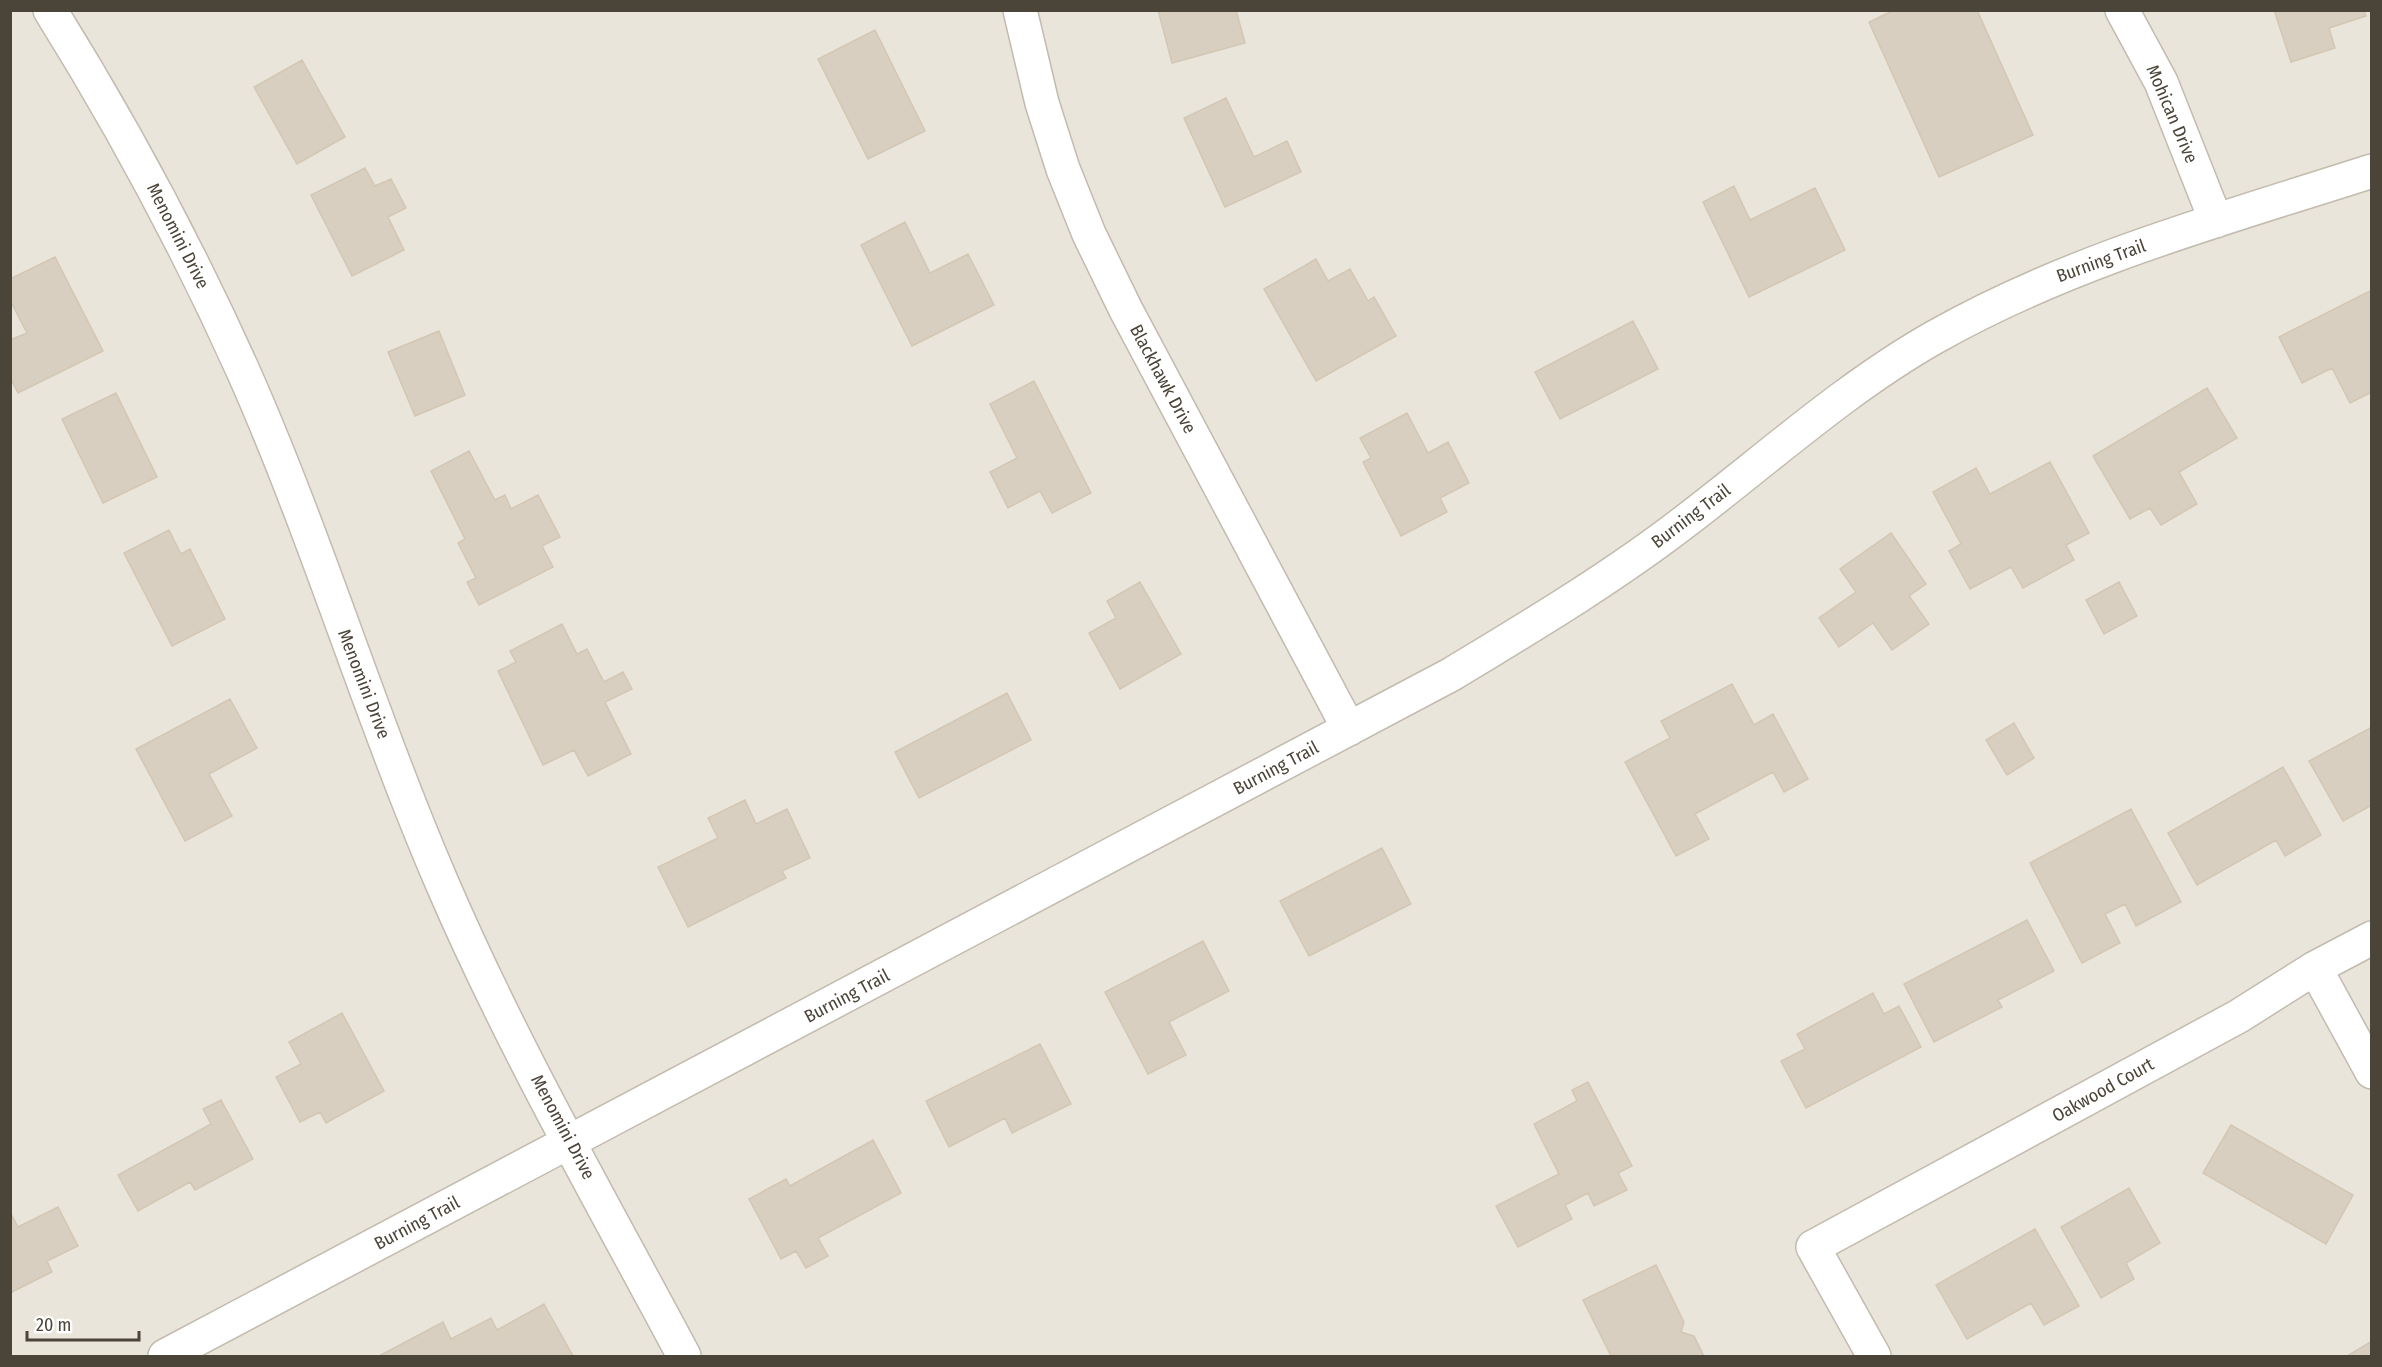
<svg xmlns="http://www.w3.org/2000/svg" width="2382" height="1367" viewBox="0 0 2382 1367" font-family="'Fira Sans Condensed',sans-serif">
<rect width="100%" height="100%" fill="#f6f3ec"/>
<path fill="#eae5da" d="M11 11H2371V1356H11Z"/>
<path fill="#d8cfc1" stroke="#d3c7b4" stroke-width="1.5" d="M1158 10H1236L1245 43 1172 63Z
M1894 10H1977L2033 135 1939 177 1869 22Z
M2274 10H2364L2366 16 2329 28 2335 48 2291 62Z
M875 30 925 131 868 159 818 59Z
M302 60 345 137 297 164 254 87Z
M1226 98 1254 157 1287 141 1301 172 1225 207 1184 118Z
M365 168 375 186 391 179 406 208 388 217 404 250 352 276 311 195Z
M1734 186 1750 220 1815 188 1845 250 1749 297 1703 202Z
M905 222 930 273 968 254 994 305 912 346 861 245Z
M55 257 103 351 18 393 10 377V340L27 333 10 300V279Z
M1316 259 1328 281 1350 269 1368 301 1374 297 1396 336 1316 381 1264 289Z
M2372 290V392L2350 403 2332 368 2302 383 2279 337Z
M1633 321 1658 369 1560 419 1535 372Z
M439 331 465 395 415 416 388 352Z
M1034 381 1091 493 1052 513 1040 491 1008 508 990 472 1017 458 990 404Z
M2207 388 2237 438 2179 472 2197 504 2161 525 2150 508 2130 519 2093 456Z
M116 393 157 477 103 503 62 419Z
M1407 413 1428 453 1448 442 1469 483 1440 498 1447 512 1401 536 1363 462 1371 458 1360 438Z
M469 451 495 500 505 495 511 509 538 495 560 537 542 546 553 567 479 605 467 582 476 578 458 543 465 539 431 471Z
M2050 462 2089 533 2066 545 2074 560 2023 588 2011 567 1970 589 1949 551 1961 544 1933 492 1976 468 1990 494Z
M169 530 181 554 190 549 225 619 172 646 124 553Z
M1891 533 1926 584 1909 596 1929 624 1892 650 1873 623 1839 647 1819 618 1856 592 1840 569Z
M1140 582 1181 654 1120 689 1089 633 1116 618 1107 601Z
M2119 582 2137 616 2104 634 2086 600Z
M562 624 577 654 587 649 604 682 623 672 632 689 605 702 631 754 588 776 574 750 543 765 498 671 516 662 510 651Z
M1732 684 1754 725 1773 714 1808 779 1784 792 1773 772 1695 814 1709 839 1676 856 1625 762 1670 738 1661 721Z
M1007 693 1031 740 919 798 895 752Z
M230 699 257 748 209 774 232 816 185 841 136 749Z
M2014 723 2034 758 2007 775 1986 740Z
M2372 727V805L2343 821 2309 761Z
M2283 767 2321 835 2285 856 2276 840 2197 885 2168 833Z
M745 800 756 824 787 809 810 858 782 871 786 878 688 927 658 867 718 838 708 818Z
M2131 809 2181 902 2136 926 2125 904 2105 914 2120 943 2082 963 2030 863Z
M1382 848 1411 904 1309 956 1280 901Z
M2027 920 2054 971 1998 1000 2002 1007 1934 1042 1904 984Z
M1203 941 1229 991 1169 1022 1186 1055 1148 1074 1105 992Z
M1873 993 1884 1014 1899 1006 1921 1047 1806 1108 1781 1061 1805 1049 1797 1034Z
M342 1013 384 1091 326 1123 320 1112 300 1122 276 1077 301 1064 289 1042Z
M1040 1044 1071 1104 1012 1133 1005 1118 949 1147 926 1101Z
M1588 1082 1632 1166 1618 1173 1627 1190 1594 1206 1588 1193 1565 1205 1572 1219 1518 1247 1496 1206 1559 1174 1534 1124 1577 1101 1572 1090Z
M221 1100 253 1159 195 1190 190 1182 138 1211 118 1175 211 1124 203 1109Z
M2231 1125 2353 1195 2326 1244 2203 1173Z
M873 1140 901 1193 818 1238 828 1256 806 1268 796 1251 781 1259 749 1199 786 1179 790 1186Z
M2129 1188 2160 1243 2126 1263 2134 1279 2101 1298 2061 1227Z
M58 1207 78 1246 47 1261 52 1272 10 1293V1212L18 1227Z
M2035 1229 2079 1306 2044 1325 2031 1303 1967 1339 1936 1285Z
M1656 1265 1684 1322 1681 1332 1694 1336 1704 1356H1611L1583 1300Z
M544 1304 573 1356H379L443 1322 451 1339 491 1318 497 1330Z
M2372 1341V1356H2347Z"/>
<g fill="none" stroke-linecap="round" stroke-linejoin="round">
<g stroke="#c2bbae" stroke-width="36">
<path id="minor" d="M50 10C123 127 188 248 244 373 318 540 370 716 442 883 512 1046 601 1200 684 1356
M1020 10 1042 103 1063 169 1089 234 1126 310 1349 729
M2122 10 2161 82 2216 221
M2315 968 2372 1072
M165 1356 1452 674C1531 626 1610 579 1683 523 1766 460 1845 388 1935 337 2071 260 2223 219 2372 171
M1874 1356 1813 1247 2239 1016 2315 968 2372 938"/>
</g>
<use href="#minor" stroke="#fff" stroke-width="33"/>
</g>
<g text-anchor="middle" stroke-width="5" stroke-linejoin="round" paint-order="stroke">
<g font-size="18" fill="#4b4439" stroke="#fff">
<text transform="translate(2172 114) rotate(67)" y="6">Mohican Drive</text>
<text transform="translate(178 236) rotate(63)" y="6">Menomini Drive</text>
<text transform="translate(2101 261) rotate(-20)" y="6">Burning Trail</text>
<text transform="translate(1163 379) rotate(62)" y="6">Blackhawk Drive</text>
<text transform="translate(1691 516) rotate(-37)" y="6">Burning Trail</text>
<text transform="translate(364 684) rotate(69)" y="6">Menomini Drive</text>
<text transform="translate(1276 768) rotate(-28)" y="6">Burning Trail</text>
<text transform="translate(847 996) rotate(-28)" y="6">Burning Trail</text>
<text transform="translate(2103 1090) rotate(-29)" y="6">Oakwood Court</text>
<text transform="translate(563 1127) rotate(62)" y="6">Menomini Drive</text>
<text transform="translate(417 1223) rotate(-28)" y="6">Burning Trail</text>
</g>
</g>
<rect width="2382" height="1367" fill="none" stroke="#4b4439" stroke-width="24"/>
<path d="M27 1331v9h112v-9" fill="none" stroke="#4b4439" stroke-width="3"/>
<text x="36" y="1331" font-size="18" fill="#4b4439" stroke="#ffffff" stroke-width="4.5" paint-order="stroke">20 m</text>
</svg>
